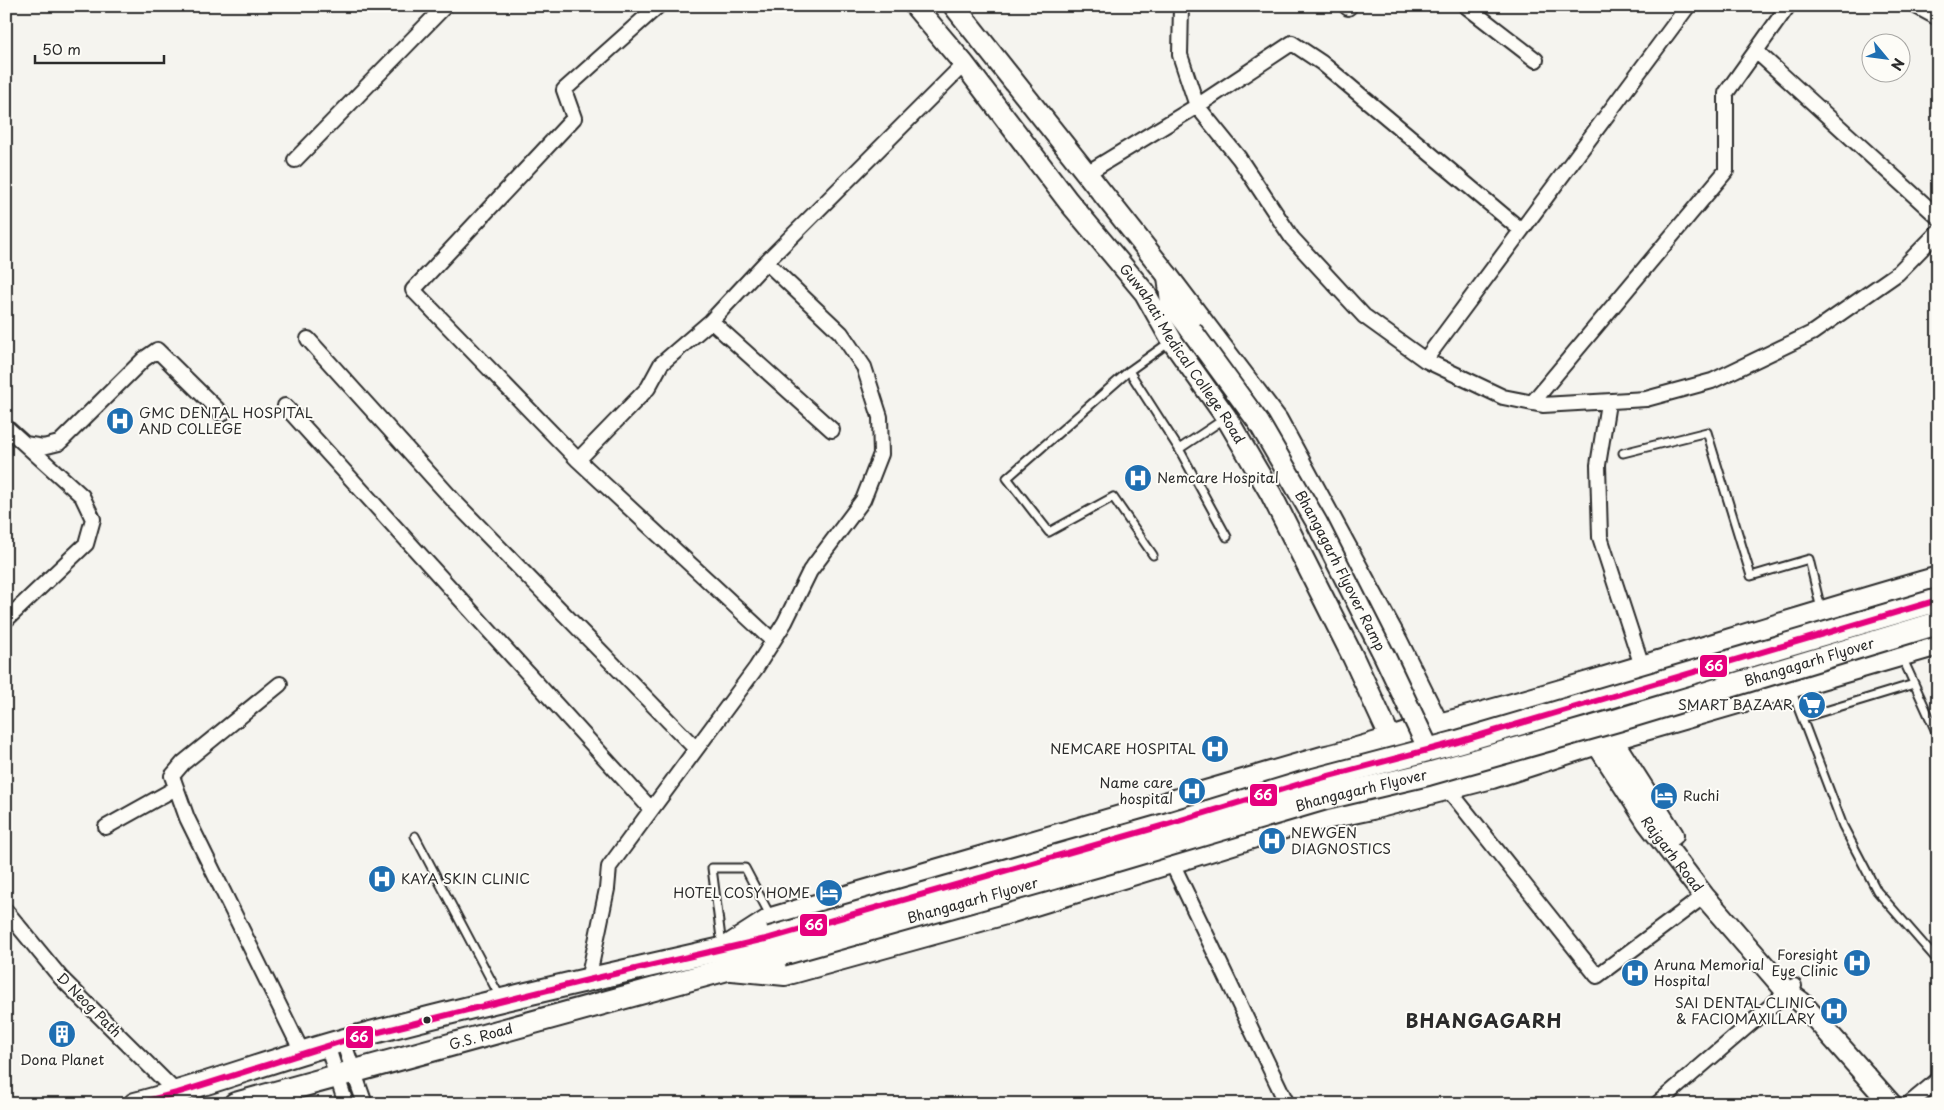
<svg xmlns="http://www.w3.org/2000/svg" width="1944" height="1110" viewBox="0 0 1944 1110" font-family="'Playpen Sans',sans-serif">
<rect width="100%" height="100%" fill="#f5f4ef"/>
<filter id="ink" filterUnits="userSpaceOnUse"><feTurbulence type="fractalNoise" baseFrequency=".02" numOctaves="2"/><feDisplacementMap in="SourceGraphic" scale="10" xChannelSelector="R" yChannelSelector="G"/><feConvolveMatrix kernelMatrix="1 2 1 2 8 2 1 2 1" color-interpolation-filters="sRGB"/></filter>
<g filter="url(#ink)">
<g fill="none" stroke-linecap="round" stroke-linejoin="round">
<g stroke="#2b2b2b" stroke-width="11">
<path id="lane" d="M1129 371 1179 449
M1224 419 1179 449 1227 537
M1623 453 1707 432 1751 576 1809 559 1821 609
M1153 555 1113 497 1049 532 1007 478 1129 371 1171 341
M1902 657 1938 736
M1791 689 1843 826 1877 891 1938 961
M1802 718 1914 684
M415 836 500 997
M722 946 712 868H745L771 917"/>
</g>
<g stroke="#2b2b2b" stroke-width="18">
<path id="street" d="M658 6 564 90 574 118 413 290 578 460 773 641
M1346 6 1348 8 1350 6
M1466 6 1536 60
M1916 6 1938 18
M1756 51 1938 217
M295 160 445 6
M1087 173 1197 106 1180 55 1181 6
M1521 230 1322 63 1292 43 1197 106 1239 158 1292 238 1364 316 1425 360 1503 397 1543 405 1646 399 1712 381 1812 333 1898 273 1938 232
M711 321 832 430
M308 339 454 501 695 748
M1425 360 1688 6
M1532 403 1726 171V93L1788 6
M1608 403 1598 465 1600 537 1642 666
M285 406 651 809
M6 427 82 496 93 519 86 544 6 620
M25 444 43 447 59 443 144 359 157 350 222 414
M578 460 648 388 661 364 711 321 766 262 964 64
M280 684 183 763 172 776 187 818 302 1052
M1448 789 1597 976 1704 896
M106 827 176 788
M1172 863 1287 1104
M6 911 61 978 177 1093
M588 980 607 889 609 867 756 668 785 622 810 571 863 500 881 454 880 417 864 367 841 333 766 262
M343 1041 365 1104
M327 1045 346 1104
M1657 1104 1794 986
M1909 1104 1938 1080"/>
</g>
<g stroke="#2b2b2b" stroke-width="24">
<g id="secondary">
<path id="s1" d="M915 6 964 64 1068 201 1145 293 1172 341 1226 417 1271 494 1353 657 1390 737"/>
<path d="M954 6 1168 276 1277 420 1397 641 1438 724"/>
<path d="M1168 276 1171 303 1191 330"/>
<path d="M1588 687 1613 741 1673 835"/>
<path id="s2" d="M1568 693 1597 744 1648 823 1704 896 1787 992 1801 1002 1891 1104"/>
<path d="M729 945 771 918 1322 757C1359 749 1394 736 1431 726 1601 682 1768 625 1938 577"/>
<path d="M732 970 785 975 1009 913 1291 826 1372 809 1492 778 1597 744 1938 645"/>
</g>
</g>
<g stroke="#2b2b2b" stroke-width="26">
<g id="primary">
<path d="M135 1104C204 1086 272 1060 341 1041 483 1002 627 971 770 938"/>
<path id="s3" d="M235 1104 782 954"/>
</g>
</g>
<use href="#lane" stroke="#fdfcf7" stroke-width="7"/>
<use href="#street" stroke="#fdfcf7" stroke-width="14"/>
<use href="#secondary" stroke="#fdfcf7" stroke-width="20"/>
<use href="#primary" stroke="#fdfcf7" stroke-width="22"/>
<g stroke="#2b2b2b" stroke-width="24" stroke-linecap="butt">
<g id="secondary-bridge">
<path id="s4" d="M1191 330 1259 423 1317 523 1385 657 1428 748"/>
</g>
</g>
<g stroke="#2b2b2b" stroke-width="26" stroke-linecap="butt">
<g id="primary-bridge">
<path d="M770 938 1165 825 1306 782 1454 743 1938 600"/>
<path id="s5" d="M782 954 1110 862 1326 798 1428 774 1618 720 1938 623"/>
</g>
</g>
<use href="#secondary-bridge" stroke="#fdfcf7" stroke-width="20"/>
<use href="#primary-bridge" stroke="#fdfcf7" stroke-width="22"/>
<g stroke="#fdfcf7" stroke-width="10">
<path id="bus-1" d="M135 1104 177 1093 343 1041 588 980 770 938 1165 825 1306 782 1454 743 1938 600"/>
</g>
<use href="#bus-1" stroke="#e5007d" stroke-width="6"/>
</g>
</g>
<defs>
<g id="hospital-disc" transform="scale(1.4375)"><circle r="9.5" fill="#1f6fb2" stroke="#fdfcf7"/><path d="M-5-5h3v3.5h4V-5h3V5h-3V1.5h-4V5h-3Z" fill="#fff"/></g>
<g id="supermarket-disc" transform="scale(1.4375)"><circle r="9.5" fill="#1f6fb2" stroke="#fdfcf7"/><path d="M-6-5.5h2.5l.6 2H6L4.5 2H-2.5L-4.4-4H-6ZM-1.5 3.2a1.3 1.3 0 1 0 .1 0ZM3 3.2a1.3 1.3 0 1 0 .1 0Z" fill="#fff"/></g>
<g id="hotel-disc" transform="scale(1.4375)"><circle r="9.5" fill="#1f6fb2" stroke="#fdfcf7"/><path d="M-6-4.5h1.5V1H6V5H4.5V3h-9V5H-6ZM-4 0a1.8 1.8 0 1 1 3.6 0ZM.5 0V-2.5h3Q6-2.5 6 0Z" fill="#fff"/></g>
<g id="building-disc" transform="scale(1.4375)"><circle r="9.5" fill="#1f6fb2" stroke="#fdfcf7"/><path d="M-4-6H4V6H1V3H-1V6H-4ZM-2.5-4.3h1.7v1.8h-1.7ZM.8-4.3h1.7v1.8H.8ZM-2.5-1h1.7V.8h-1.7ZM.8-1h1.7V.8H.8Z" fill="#fff"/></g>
</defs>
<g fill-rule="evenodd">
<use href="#hospital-disc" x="120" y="421"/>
<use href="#hospital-disc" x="1138" y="478"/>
<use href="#supermarket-disc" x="1812" y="705"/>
<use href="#hospital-disc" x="1215" y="749"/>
<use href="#hospital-disc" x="1192" y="791"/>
<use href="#hotel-disc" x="1664" y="796"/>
<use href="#hospital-disc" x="1272" y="841"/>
<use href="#hospital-disc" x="382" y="879"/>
<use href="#hotel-disc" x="829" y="893"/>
<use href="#hospital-disc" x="1857" y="963"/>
<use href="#hospital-disc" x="1635" y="973"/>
<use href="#hospital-disc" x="1834" y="1011"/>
<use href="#building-disc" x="62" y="1034"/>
</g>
<circle fill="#2b2b2b" stroke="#fdfcf7" stroke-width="2" cx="427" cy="1020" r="4.5"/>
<g text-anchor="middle" stroke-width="4" stroke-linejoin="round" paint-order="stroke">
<g font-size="14" fill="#2b2b2b" stroke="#fdfcf7">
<text dy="5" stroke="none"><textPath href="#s1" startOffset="439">Guwahati Medical College Road</textPath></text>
<text dy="5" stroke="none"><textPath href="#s4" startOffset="284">Bhangagarh Flyover Ramp</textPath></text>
<text dy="5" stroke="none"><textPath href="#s5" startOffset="1068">Bhangagarh Flyover</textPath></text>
<text dy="5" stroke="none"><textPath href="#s5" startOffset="602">Bhangagarh Flyover</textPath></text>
<text dy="5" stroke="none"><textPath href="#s2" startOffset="192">Rajgarh Road</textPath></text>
<text dy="5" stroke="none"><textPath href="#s5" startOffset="198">Bhangagarh Flyover</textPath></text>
<text transform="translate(89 1005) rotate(45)" y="5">D Neog Path</text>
<text dy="5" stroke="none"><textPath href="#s3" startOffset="255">G.S. Road</textPath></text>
</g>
<g font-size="14" fill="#2b2b2b" stroke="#fdfcf7" text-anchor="start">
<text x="139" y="418">GMC DENTAL HOSPITAL<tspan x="139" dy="16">AND COLLEGE</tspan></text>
<text x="1157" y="483">Nemcare Hospital</text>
<text x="1793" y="710" text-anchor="end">SMART BAZAAR</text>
<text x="1196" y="754" text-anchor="end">NEMCARE HOSPITAL</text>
<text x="1173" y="788" text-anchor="end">Name care<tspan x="1173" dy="16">hospital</tspan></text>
<text x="1683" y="801">Ruchi</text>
<text x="1291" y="838">NEWGEN<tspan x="1291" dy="16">DIAGNOSTICS</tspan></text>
<text x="401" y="884">KAYA SKIN CLINIC</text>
<text x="810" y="898" text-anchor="end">HOTEL COSY HOME</text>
<text x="1838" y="960" text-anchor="end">Foresight<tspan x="1838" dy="16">Eye Clinic</tspan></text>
<text x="1654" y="970">Aruna Memorial<tspan x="1654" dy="16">Hospital</tspan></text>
<text x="1815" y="1008" text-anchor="end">SAI DENTAL CLINIC<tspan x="1815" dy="16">&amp; FACIOMAXILLARY</tspan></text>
<text x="62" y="1065" text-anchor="middle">Dona Planet</text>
</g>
<g font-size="19" font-weight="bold" letter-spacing="1" fill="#2b2b2b" stroke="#fdfcf7">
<text x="1484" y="1028">BHANGAGARH</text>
</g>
</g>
<g stroke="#fdfcf7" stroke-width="2">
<rect x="1699" y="654" width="29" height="24" rx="5" fill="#e5007d"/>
<rect x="1249" y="783" width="29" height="24" rx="5" fill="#e5007d"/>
<rect x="799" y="913" width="29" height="24" rx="5" fill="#e5007d"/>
<rect x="345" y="1025" width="29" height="24" rx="5" fill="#e5007d"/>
</g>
<g font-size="14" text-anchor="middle" font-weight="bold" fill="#fff">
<text x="1714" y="671">66</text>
<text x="1263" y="800">66</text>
<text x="814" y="930">66</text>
<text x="359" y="1042">66</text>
</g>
<rect width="1944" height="1110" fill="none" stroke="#fdfcf7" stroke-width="25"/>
<rect x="12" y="12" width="1919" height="1085" fill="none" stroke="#2b2b2b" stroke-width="2" filter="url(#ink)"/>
<g transform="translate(1886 58) rotate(119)"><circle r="24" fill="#fdfcf7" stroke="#a9a8a5"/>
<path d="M0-4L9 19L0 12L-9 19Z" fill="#1f6fb2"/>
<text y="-8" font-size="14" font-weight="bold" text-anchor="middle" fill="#2b2b2b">N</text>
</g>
<path d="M35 55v8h129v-8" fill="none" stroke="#2b2b2b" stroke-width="2.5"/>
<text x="42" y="55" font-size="15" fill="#2b2b2b" stroke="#fdfcf7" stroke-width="4" paint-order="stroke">50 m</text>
</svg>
